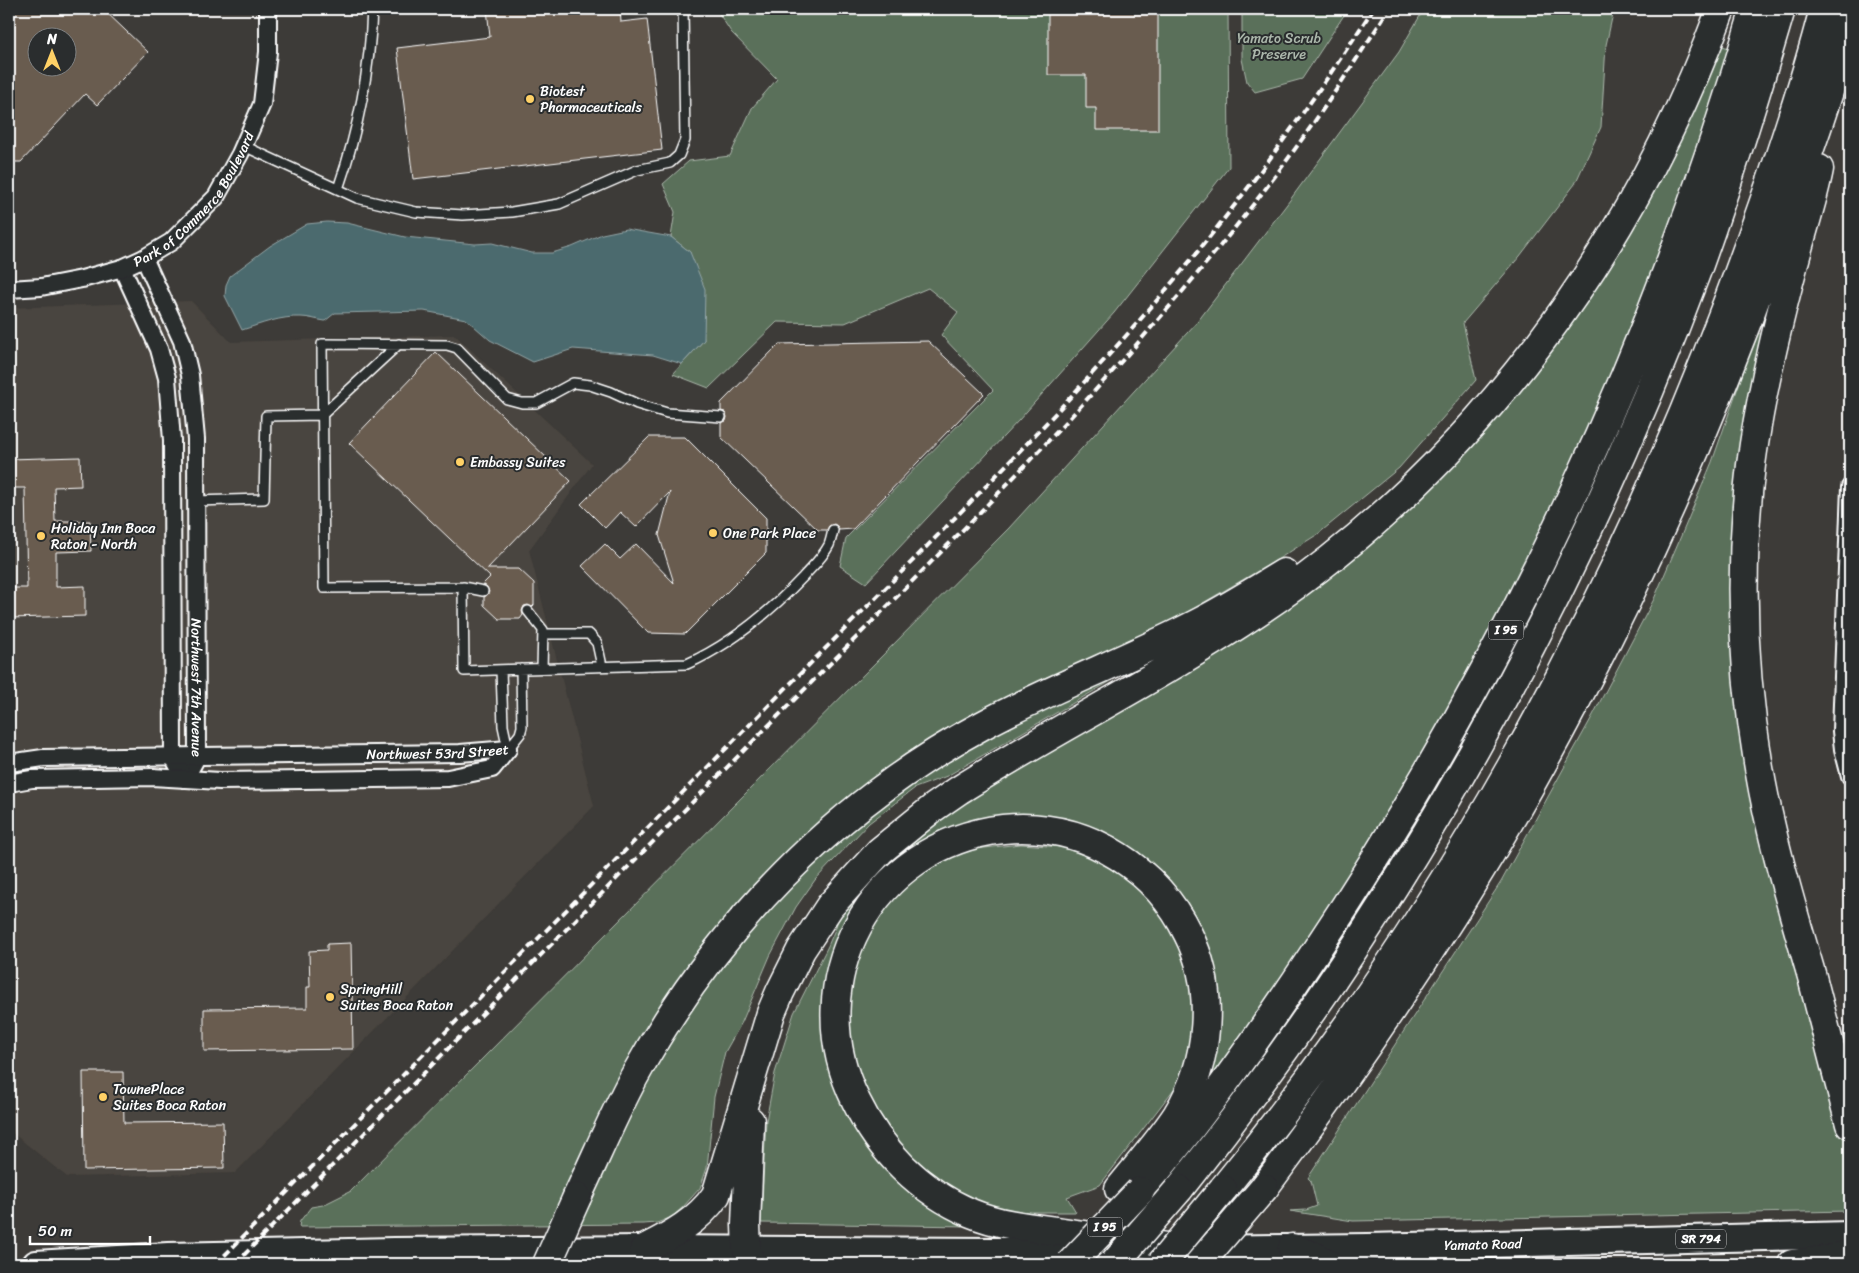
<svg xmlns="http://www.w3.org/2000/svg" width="1859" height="1273" viewBox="0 0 1859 1273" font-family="Sriracha,sans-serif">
<rect width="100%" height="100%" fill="#3d3b38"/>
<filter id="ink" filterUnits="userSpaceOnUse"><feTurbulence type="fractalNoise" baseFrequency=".02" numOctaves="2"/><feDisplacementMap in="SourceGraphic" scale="10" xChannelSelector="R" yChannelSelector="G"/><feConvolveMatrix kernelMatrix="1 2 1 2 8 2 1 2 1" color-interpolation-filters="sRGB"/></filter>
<g filter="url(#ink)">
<path fill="#4a453f" d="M191 301 231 342 455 335 592 464 529 550 594 806 235 1173 67 1177 9 1130V308Z"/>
<path fill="#5a705a" stroke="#acb8ac" d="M716 9H1228L1229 167 1114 313 1019 420 866 583 840 566 846 538 993 390 941 335 958 312 928 288 845 323 777 322 709 388 673 374 704 340 690 252 671 237 675 212 663 184 689 161 730 156 752 108 777 79 731 32Z
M1242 9H1348L1302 79 1255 92 1247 82 1242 59Z
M1424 9H1614L1606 45 1601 127 1575 184 1520 256 1463 323 1476 380 1399 468 1318 534 1280 558 1179 617 1021 690 958 725 892 766 810 830 748 894 562 1203H590L637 1097 668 1040 722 961 787 884 911 782 987 735 1156 655 947 776 915 788 869 823 815 880 796 907 770 956 742 1022 725 1052 714 1097 707 1168 700 1188 683 1207 672 1217 657 1223 643 1224 299 1227 300 1221 311 1207 323 1205 351 1191 1009 528 1198 321 1287 204 1399 52Z
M1719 45 1729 48 1670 231 1622 358 1526 569 1397 806 1214 1080 1205 1075 1214 988 1117 842 928 840 900 857 880 876 830 964 824 986 822 1023 830 1069 844 1102 970 1226 761 1223 766 1121 775 1073 794 1013 828 946 836 927 839 915 875 872 947 812 1329 575C1442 486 1542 379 1614 254 1627 232 1638 207 1650 183 1673 137 1696 91 1719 45Z
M1757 333 1767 336 1738 636 1787 911 1850 1146V1211L1353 1221 1290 1211 1306 1210 1317 1206 1311 1181 1308 1178 1501 882 1592 717 1654 599 1684 529 1712 462Z
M1021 844 1061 847 1086 856 1113 870 1133 885 1154 906 1166 924 1179 949 1188 975 1193 1016 1188 1057 1177 1085 1100 1185 1067 1197 1076 1212H1011L982 1203 979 1207 923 1170 895 1144 873 1109 853 1066 845 1004 862 940 906 880 957 851Z"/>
<path fill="#4c6b6e" stroke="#94a6a8" d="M327 222 347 223 405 237 475 244 492 243 532 253H552L572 247 602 234 626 229 671 237 690 252 705 289 704 340 682 364 653 355 573 349 533 362 490 340 466 319 424 311 335 313 325 321C317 320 309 317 301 317 281 316 261 324 242 330L225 296 226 285 230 276 270 246 307 224Z"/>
<path fill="#695c50" stroke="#fff" fill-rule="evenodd" d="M9 9H103L148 52 97 105 85 94 21 162H9ZM38 38H68V68H38Z
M487 9H620L621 22 647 19 662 150 413 179 397 48 490 37Z
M1048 9H1158V130H1096V108H1086V75H1048Z
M928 341 984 394 853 529 839 530 837 526 834 524 829 526 827 530H818L721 437V423L726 421 727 417 725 412 721 411V403L779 344Z
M436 352 571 481 487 569H519L534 583V605L532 607 528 605 524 606 522 611 523 615 520 619H499L484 605V597L487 595 489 592 487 587 483 584 490 577 349 443Z
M649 437H685L766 518V553L685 634 648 633 582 566 605 544 620 559 636 544 674 583 659 535 670 492 636 527 620 512 605 528 581 504Z
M80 457 81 486 54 487 55 521H90L91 551 56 552V587L85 586V616L9 618V588H27L25 488H9V459Z
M351 943 353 1049 204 1051V1009L307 1008V987H310L309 951 327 950V944Z
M83 1072H123L124 1123 223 1122 224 1168 84 1170Z"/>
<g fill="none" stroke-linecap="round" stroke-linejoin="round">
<g stroke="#fff" stroke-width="12">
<path id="lane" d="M244 146 357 198 416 212 463 215 512 212 559 204 637 170 670 163 679 155 685 140 683 9
M338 189C358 131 370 70 372 9
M721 417 667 413 637 404 611 392 590 385 573 383 536 403H522L507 399 457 348 447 345 322 344 324 588 463 587 464 671 687 664C731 644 769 613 803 577 812 567 823 557 829 545 831 540 832 535 833 530
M196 501 264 499 266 416 322 415 399 344
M463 587 483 591
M528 611 543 630 542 668
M543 634H589L597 643 602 666
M501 670 503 726 508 749
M508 749 520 734 522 727 521 669"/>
</g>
<g stroke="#fff" stroke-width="20">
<g id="street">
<path id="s1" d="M144 258 182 341 190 375 196 439 197 757 185 779"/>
<path d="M122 268 159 349 167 378 172 440 173 757 185 779"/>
<path id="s2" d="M9 289 41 287 82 279 122 268 144 258 171 242 216 197 240 154 262 104 268 52V9"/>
<path d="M1850 487 1841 731 1843 749 1850 776"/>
<path id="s3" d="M9 763 43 758 460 753 508 749"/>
<path d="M9 783 32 779 152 777 220 781 448 778 492 769 508 749"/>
</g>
</g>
<g stroke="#fff" stroke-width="30">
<g id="primary">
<path id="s4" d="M1194 1249 1368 1247 1850 1235"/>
<path d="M36 1264 168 1256 394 1251 644 1249 994 1251 1100 1250"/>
</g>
</g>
<g stroke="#fff" stroke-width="31">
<path id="highway" d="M1819 169C1813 201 1802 232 1794 263 1776 330 1760 396 1751 465 1739 565 1742 669 1759 768 1771 839 1792 908 1812 977 1825 1026 1837 1075 1850 1124
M750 1121 746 1225 747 1250 751 1264
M1264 1188C1379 1035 1485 875 1574 705 1652 557 1719 403 1775 246 1802 171 1830 96 1850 20
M1119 1189C1138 1165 1160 1141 1177 1115 1210 1062 1216 989 1188 934 1172 901 1148 875 1118 856 1083 834 1044 825 1003 829 871 844 797 982 856 1101 880 1151 920 1191 971 1213 1000 1225 1032 1228 1063 1232 1102 1238 1142 1243 1181 1249
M1179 1189C1400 914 1574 600 1697 270 1728 184 1755 97 1781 9
M1223 1189C1440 925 1607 621 1728 301 1764 205 1798 108 1824 9
M1140 1191C1204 1115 1261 1034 1315 952 1509 662 1658 343 1755 9
M577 1197C596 1157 613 1116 634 1077 715 929 834 805 983 725 1055 686 1132 658 1204 620 1232 605 1258 589 1284 573
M1292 1248 1315 1256 1329 1264
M644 1249C672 1235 698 1221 716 1195L771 1013 780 992 801 950 830 906 880 851 933 808 959 790C1058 728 1163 676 1259 611 1474 467 1632 250 1721 9
M1792 1264 1834 1258 1850 1253"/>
</g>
<use href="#lane" stroke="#2a2d2e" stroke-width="9"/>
<use href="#street" stroke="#2a2d2e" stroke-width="16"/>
<use href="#primary" stroke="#2a2d2e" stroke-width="26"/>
<use href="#highway" stroke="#2a2d2e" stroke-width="28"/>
<path stroke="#fff" stroke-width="4" stroke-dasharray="8 4" stroke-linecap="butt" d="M216 1264C407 1071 599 877 790 684 915 558 1043 433 1158 299 1237 207 1308 110 1373 9
M235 1264C420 1077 605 890 791 703 950 543 1113 384 1252 206 1302 143 1346 76 1389 9"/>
<g stroke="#fff" stroke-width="31" stroke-linecap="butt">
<path id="highway-bridge" d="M547 1264 577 1197
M1070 1264 1140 1191
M1114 1264 1179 1189
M1161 1264 1223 1189
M1199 1264 1264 1188"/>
</g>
<use href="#highway-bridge" stroke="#2a2d2e" stroke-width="28"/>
</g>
</g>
<g fill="#ffd166" stroke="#2a2d2e" stroke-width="2">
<circle cx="530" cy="99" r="5"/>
<circle cx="460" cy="462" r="5"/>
<circle cx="713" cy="533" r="5"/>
<circle cx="41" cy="536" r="5"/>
<circle cx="330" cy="997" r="5"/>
<circle cx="103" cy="1097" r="5"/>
</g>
<g text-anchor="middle" stroke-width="4" stroke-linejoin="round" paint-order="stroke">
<g fill="#2a2d2e" stroke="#bfc0c0" stroke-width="1">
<rect x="1488.5" y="620.5" width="35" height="19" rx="4"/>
<rect x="1087.5" y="1217.5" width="35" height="19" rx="4"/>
<rect x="1676" y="1229.5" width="50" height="19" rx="4"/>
</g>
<g font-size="12" font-weight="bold" fill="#fff">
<text x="1506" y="634">I 95</text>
<text x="1105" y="1231">I 95</text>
<text x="1701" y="1243">SR 794</text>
</g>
<g font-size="14" fill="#acb8ac" stroke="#2a2d2e">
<text x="1279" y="43">Yamato Scrub<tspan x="1279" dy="16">Preserve</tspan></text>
</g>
<g font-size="14" fill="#fff" stroke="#2a2d2e" text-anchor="start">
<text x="540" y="96">Biotest<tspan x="540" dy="16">Pharmaceuticals</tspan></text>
<text x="470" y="467">Embassy Suites</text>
<text x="51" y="533">Holiday Inn Boca<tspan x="51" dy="16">Raton - North</tspan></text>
<text x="723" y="538">One Park Place</text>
<text x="340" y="994">SpringHill<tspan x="340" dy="16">Suites Boca Raton</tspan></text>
<text x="113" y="1094">TownePlace<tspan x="113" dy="16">Suites Boca Raton</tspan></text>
</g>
<g font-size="14" fill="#fff" stroke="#2a2d2e">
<text dy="5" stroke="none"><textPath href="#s2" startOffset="218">Park of Commerce Boulevard</textPath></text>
<text dy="5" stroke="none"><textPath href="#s1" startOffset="439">Northwest 7th Avenue</textPath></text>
<text dy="5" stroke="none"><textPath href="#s3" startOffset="429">Northwest 53rd Street</textPath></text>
<text dy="5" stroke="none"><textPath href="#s4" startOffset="289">Yamato Road</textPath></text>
</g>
</g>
<rect width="1859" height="1273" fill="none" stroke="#2a2d2e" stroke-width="30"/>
<rect x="15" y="15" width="1829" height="1243" fill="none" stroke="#fff" stroke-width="2" filter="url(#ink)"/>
<g transform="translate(52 52)"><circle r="24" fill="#2a2d2e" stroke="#7f8182"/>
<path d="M0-4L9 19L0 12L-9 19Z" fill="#ffd166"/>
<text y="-8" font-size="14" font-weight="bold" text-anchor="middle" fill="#ffffff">N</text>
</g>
<path d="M30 1236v8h120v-8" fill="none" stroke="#ffffff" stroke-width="2.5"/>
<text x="38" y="1236" font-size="15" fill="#ffffff" stroke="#2a2d2e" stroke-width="4" paint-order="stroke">50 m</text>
</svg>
